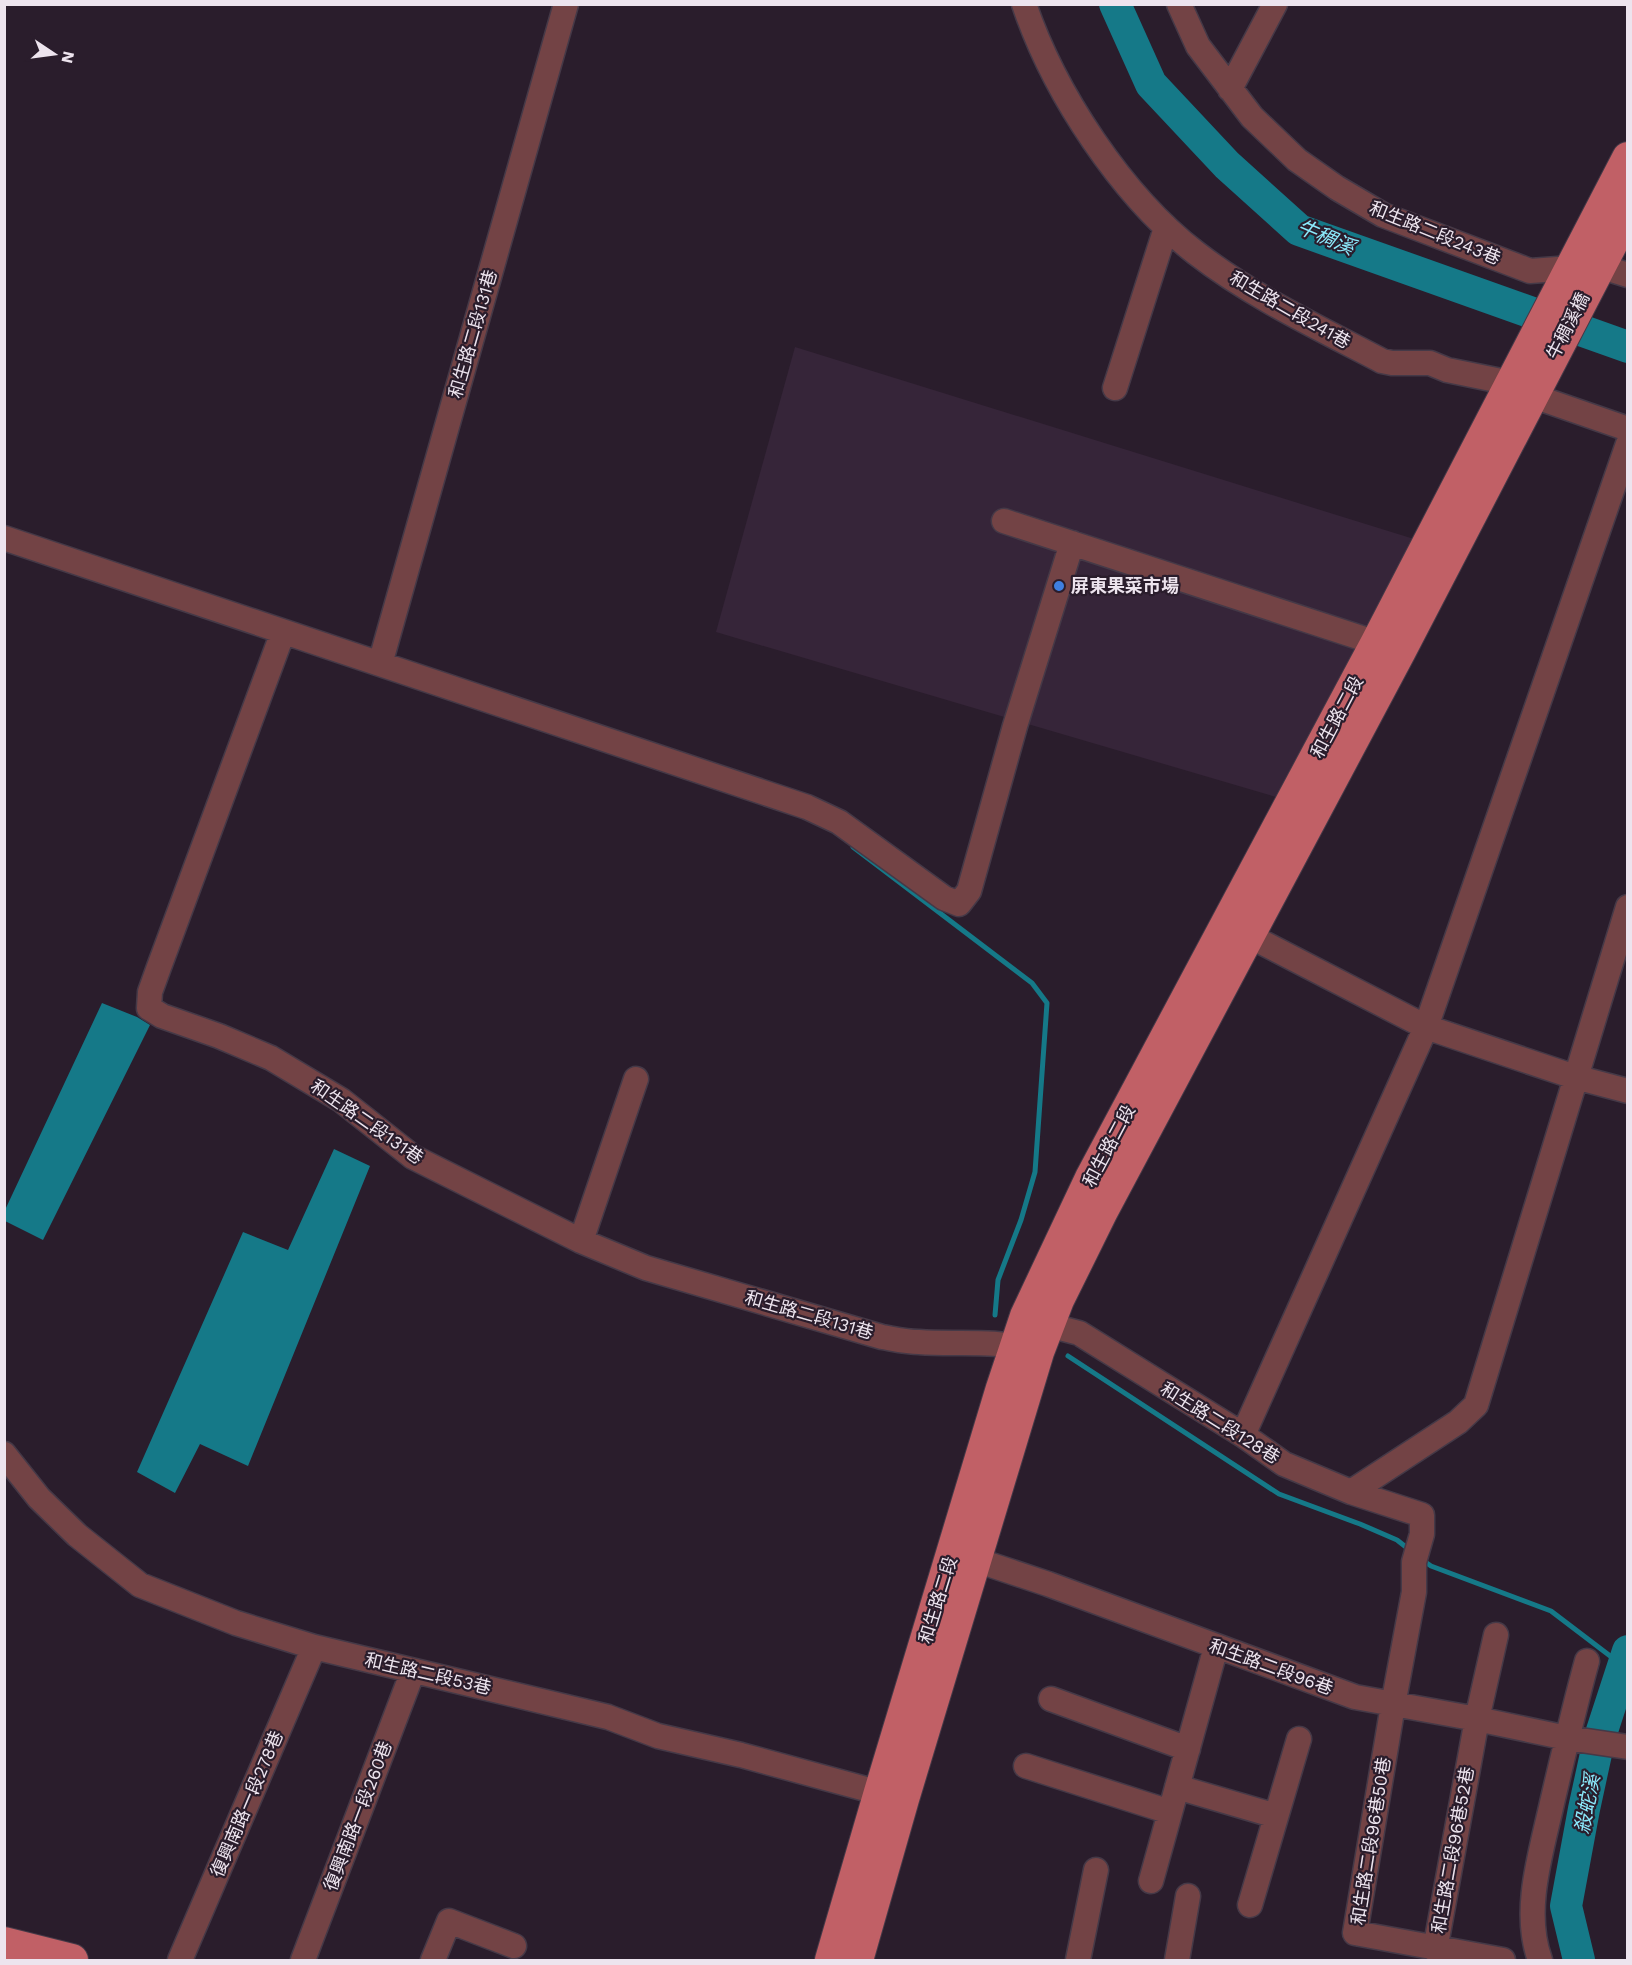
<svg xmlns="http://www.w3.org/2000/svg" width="1632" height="1965" viewBox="0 0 1632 1965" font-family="'Work Sans','Noto Sans TC',sans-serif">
<rect width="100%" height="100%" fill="#2a1d2c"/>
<path fill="#362539" d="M795 347 1414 539 1276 797 716 632Z"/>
<path fill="#157988" d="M102 1003 137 1017 150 1025 43 1240 5 1221V1210Z
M334 1149 370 1166 248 1466 200 1444 175 1493 137 1472 243 1232 288 1250Z"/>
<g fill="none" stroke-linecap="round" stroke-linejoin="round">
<path stroke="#157988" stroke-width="5" d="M853 847 1032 983 1047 1003 1035 1172 1021 1220 998 1280 995 1315
M1068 1356 1279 1494 1360 1524 1397 1540 1411 1551
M1421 1559 1431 1566 1551 1611 1622 1665"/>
<path stroke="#157988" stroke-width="32" d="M1115 4 1151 84 1227 165 1299 230 1628 347
M1579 1960 1566 1906 1584 1809 1599 1740 1628 1651"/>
<g stroke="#453947" stroke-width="27">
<path id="minor" d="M1024 4C1054 93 1122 196 1196 253 1253 297 1319 328 1382 361L1392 363H1430L1447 370 1511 383
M1179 4 1198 46 1252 117 1297 160 1337 188 1383 215 1530 271 1599 266 1628 275
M1230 89 1275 4
M1115 388 1166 228
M1533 396 1628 429
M1004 521 1392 648
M4 538 807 807 839 822 944 898 959 904 969 891 1015 726 1072 543
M283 632 159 967 150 992 149 1008 162 1016 219 1036 271 1058 341 1100 413 1157 581 1241 646 1268 882 1337C894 1339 907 1342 919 1342 956 1345 994 1339 1030 1350
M380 664 566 4
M1234 928 1426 1027 1575 1077 1628 1091
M581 1241 636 1079
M1034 1319 1048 1325 1079 1333 1243 1435 1284 1464 1351 1492 1422 1515V1534L1414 1562V1592L1393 1705 1355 1933 1503 1960
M1243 1435 1426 1027 1628 444
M4 1454 39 1498 77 1535 140 1585 236 1623 314 1647 608 1717 658 1736 741 1755 895 1797
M1351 1492 1458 1422 1476 1405 1628 907
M976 1560 1048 1584 1355 1697 1477 1719 1567 1738 1628 1747
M1051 1699 1188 1749
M1026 1766 1170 1812
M1177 1787 1276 1816
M1151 1881 1216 1647
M1250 1905 1299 1739
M1435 1950 1477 1719 1496 1635
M180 1960 314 1647
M303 1960 413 1671
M433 1960 449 1921 514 1946
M1078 1960 1096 1870
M1177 1960 1188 1896
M1540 1960C1522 1911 1541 1853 1552 1803 1563 1756 1574 1708 1587 1661"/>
</g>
<g stroke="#453947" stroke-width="34">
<path id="major" d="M4 1943 72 1960
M831 1960 880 1792 1002 1388 1026 1316 1091 1178 1377 642 1628 158
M857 1960 903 1799 1038 1352 1058 1300 1102 1211 1400 651 1628 212"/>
</g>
<use href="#minor" stroke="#734345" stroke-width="24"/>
<use href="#major" stroke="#c16066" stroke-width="32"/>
</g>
<circle fill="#3f7fe0" stroke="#2a1d2c" stroke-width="2" cx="1059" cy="586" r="6"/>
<g text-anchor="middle" stroke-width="4.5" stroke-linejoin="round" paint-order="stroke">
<g font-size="18" fill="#ede4ee" stroke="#2a1d2c">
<text transform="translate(1435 233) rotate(22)" y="6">和生路二段243巷</text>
<text transform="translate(1290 310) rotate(30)" y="6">和生路二段241巷</text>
<text transform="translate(1568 326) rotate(-63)" y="6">牛稠溪橋</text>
<text transform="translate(473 334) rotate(-74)" y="6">和生路二段131巷</text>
<text transform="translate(1337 717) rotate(-62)" y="6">和生路二段</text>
<text transform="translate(367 1122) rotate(35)" y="6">和生路二段131巷</text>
<text transform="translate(1109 1146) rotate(-62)" y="6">和生路二段</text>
<text transform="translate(809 1315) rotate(16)" y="6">和生路二段131巷</text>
<text transform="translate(1220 1423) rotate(32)" y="6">和生路二段128巷</text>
<text transform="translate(938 1600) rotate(-73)" y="6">和生路二段</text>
<text transform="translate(1271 1667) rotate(20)" y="6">和生路二段96巷</text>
<text transform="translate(428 1674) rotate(13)" y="6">和生路二段53巷</text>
<text transform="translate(247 1804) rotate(-67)" y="6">復興南路一段278巷</text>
<text transform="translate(358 1816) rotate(-69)" y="6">復興南路一段260巷</text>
<text transform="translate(1371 1841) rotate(-81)" y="6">和生路二段96巷50巷</text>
<text transform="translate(1453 1850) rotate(-80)" y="6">和生路二段96巷52巷</text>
</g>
<g font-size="18" font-weight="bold" fill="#ede4ee" stroke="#2a1d2c" text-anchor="start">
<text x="1071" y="592">屏東果菜市場</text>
</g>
<g font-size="20" font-style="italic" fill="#8cebfd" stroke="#2a1d2c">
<text transform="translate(1326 237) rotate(23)" y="7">牛稠溪</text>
<text transform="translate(1587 1804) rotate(-79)" y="7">殺蛇溪</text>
</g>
</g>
<rect width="1632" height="1965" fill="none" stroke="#ede4ee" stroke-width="12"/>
<g transform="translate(54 54) rotate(103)" stroke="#2a1d2c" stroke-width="4.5" paint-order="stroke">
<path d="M0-4.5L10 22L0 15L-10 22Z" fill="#ede4ee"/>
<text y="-9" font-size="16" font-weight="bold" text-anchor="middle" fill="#ede4ee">N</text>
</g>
</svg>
